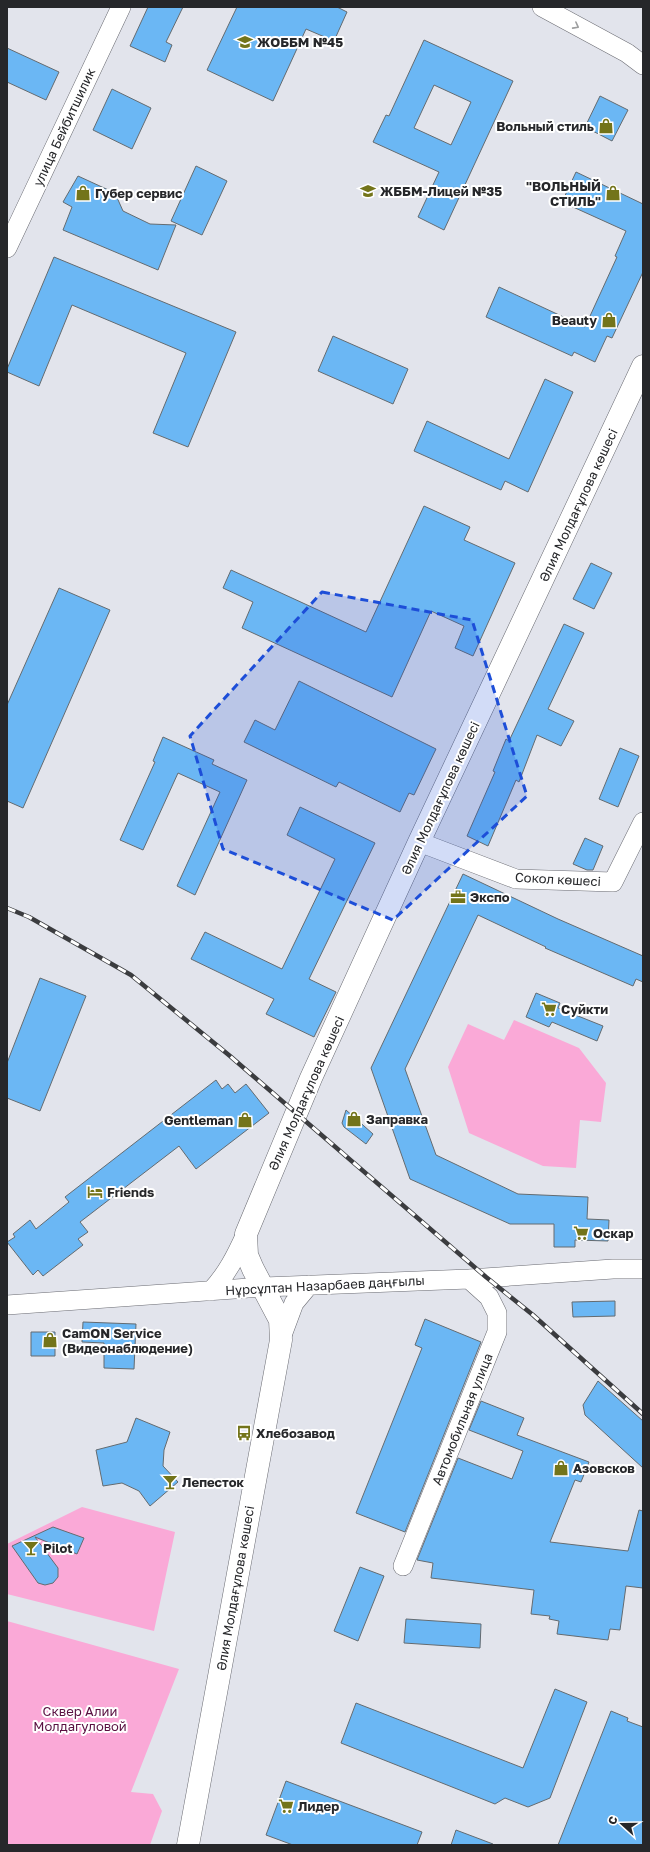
<svg xmlns="http://www.w3.org/2000/svg" width="650" height="1852" viewBox="0 0 650 1852" font-family="'Golos Text',sans-serif">
<rect width="100%" height="100%" fill="#e2e4ec"/>
<path fill="#faa9d7" d="M514 1020 579 1048 606 1083 601 1122 580 1120 576 1168 543 1166 469 1133 448 1067 468 1024 504 1040Z
M82 1507 175 1532 154 1631 7 1594V1544Z
M7 1621 179 1669 131 1792 153 1794 162 1811 150 1845H7Z"/>
<path fill="#6bb7f4" stroke="#646b70" fill-rule="evenodd" d="M148 7H183L166 42 172 45 165 62 130 46Z
M237 7H337L347 12 334 41 306 29 273 101 207 70Z
M424 40 513 81 444 230 418 217 439 172 373 142 386 115 389 116ZM434 85 471 102 451 145 414 128Z
M7 48 59 72 46 100 7 82Z
M112 89 151 108 132 149 93 130Z
M600 96 628 110 612 141 585 127Z
M196 166 227 181 202 235 171 221Z
M576 172 643 204V272L612 338 607 336 595 362 574 352 572 356 486 317 499 287 585 327 617 257 615 256 626 231 562 202Z
M78 176 115 193 123 211 150 224 176 225 158 270 63 230 72 207 63 202Z
M54 257 236 332 188 447 153 433 186 353 72 305 39 386 7 372V369Z
M333 336 408 369 393 404 318 371Z
M545 379 573 392 528 492 505 481 501 490 414 451 427 421 509 459Z
M424 506 470 527 464 540 515 563 473 656 455 648 464 626 431 611 392 697 242 628 253 602 223 588 231 570 366 632Z
M591 563 612 573 594 609 573 599Z
M59 588 110 610 23 808 7 801V705Z
M564 624 584 633 548 709 574 721 561 746 537 735 519 782 516 780 488 846 467 836 495 772 493 771 506 739 509 741Z
M299 681 436 749 414 795 409 793 400 812 339 782 336 787 244 742 255 720 275 730Z
M163 737 214 760 212 764 247 780 195 895 177 886 220 792 178 773 143 850 120 840 155 762 153 761Z
M620 748 639 756 618 807 599 799Z
M300 807 375 843 309 979 336 992 314 1037 266 1014 274 999 191 959 205 932 282 969 335 859 287 835Z
M585 838 603 846 593 870H587L573 864Z
M463 874 558 919 643 956V982L636 979 633 986 545 948 546 947 478 915 405 1069 436 1155 518 1194 588 1197 587 1219 609 1220 608 1241 575 1240V1247H554V1224H510L410 1179 371 1068Z
M40 978 86 996 40 1111 7 1098V1063Z
M536 993 560 1003 558 1008 603 1026 597 1041 552 1022 549 1027 526 1017Z
M216 1080 222 1089 228 1084 235 1093 246 1084 269 1113 196 1169 179 1146 80 1222 88 1232 78 1239 83 1245 43 1276 38 1270 33 1275 7 1242 15 1237 13 1234 30 1220 36 1229 69 1202 65 1197Z
M346 1110 373 1134 366 1144 344 1127 342 1123Z
M615 1301V1316L573 1317 572 1302Z
M425 1319 481 1342 405 1532 356 1513 422 1348 415 1345Z
M83 1322 136 1324 134 1369 104 1368V1343L82 1342Z
M31 1332H55V1356H31Z
M598 1381 643 1421V1468L585 1415 583 1405Z
M481 1401 524 1418 517 1435 589 1462 581 1482 575 1480 550 1542 628 1551 639 1510 643 1511V1588L626 1586 620 1630 610 1629 608 1640 557 1634 559 1621 549 1619 550 1616 531 1614 534 1590 431 1578 433 1563 417 1560 458 1458 512 1479 523 1451 469 1430Z
M136 1418 170 1432 164 1450 163 1466 178 1482 150 1506 139 1491 122 1483 103 1486 96 1450 127 1442Z
M53 1527 84 1538 77 1554 35 1537 58 1568V1577L53 1583 45 1585 38 1583 12 1546Z
M360 1567 384 1576 358 1641 334 1631Z
M406 1619 481 1624 480 1648 404 1643Z
M555 1689 587 1702 550 1798 528 1807 505 1798 495 1804 341 1743 356 1703 523 1768Z
M611 1711 628 1718 627 1721 643 1727V1845H558Z
M286 1781 422 1832 417 1845H293L266 1835Z
M456 1830 493 1844V1845H451Z"/>
<g fill="none" stroke-linecap="round" stroke-linejoin="round">
<g stroke="#6a6b72" stroke-width="20">
<path id="street" d="M542 7 627 53 643 65
M7 248 121 7
M419 842 516 879 613 882 643 822
M211 1291C227 1274 236 1256 246 1234
M7 1305 264 1287 469 1279 613 1269H643
M281 1338 294 1303 309 1285
M403 1566 497 1332V1313L489 1297 469 1279"/>
</g>
<g stroke="#6a6b72" stroke-width="23">
<path id="secondary" d="M188 1845 281 1340 280 1320 253 1269 247 1255 246 1234 311 1078 419 842 643 366"/>
</g>
<use href="#street" stroke="#fff" stroke-width="19"/>
<use href="#secondary" stroke="#fff" stroke-width="22"/>
<g stroke="#3b3c3f" stroke-width="4.5">
<path id="rail" d="M7 908 29 917 131 975 230 1056 486 1277 533 1315 643 1414"/>
</g>
<use href="#rail" stroke="#fff" stroke-width="3" stroke-dasharray="9" stroke-linecap="butt"/>
</g>
<defs><path id="oneway-chevron" d="M-2-3.5L2.5 0L-2 3.5" fill="none" stroke-width="1.6" stroke-linecap="round" stroke-linejoin="round"/></defs>
<use stroke="#9d9e9f" href="#oneway-chevron" transform="translate(576 26) rotate(28)"/>
<path fill="#1d4ed8" fill-opacity="0.2" stroke="#1d4ed8" stroke-width="3" stroke-dasharray="8 5" stroke-linejoin="round" d="M322 592 472 620 527 796 393 920 223 849 190 736Z"/>
<defs>
<g id="school-bare" transform="scale(1.2)"><path d="M0-5L7-2L0 1L-7-2ZM-4 1L0 2.5L4 1V4Q0 6-4 4Z" fill="#73741a" stroke="#fff" stroke-width="2.5" paint-order="stroke"/></g>
<g id="shop-bare" transform="scale(1.2)"><path d="M-5-2.5h2.3a2.7 3.5 0 0 1 5.4 0H5L5.5 6h-11ZM-1.5-2.5h3a1.5 2.3 0 0 0-3 0Z" fill="#73741a" stroke="#fff" stroke-width="2.5" paint-order="stroke"/></g>
<g id="office-bare" transform="scale(1.2)"><path d="M-6-3h4V-5.5h4V-3h4V5H-6ZM-1-4.5V-3h2v-1.5ZM-6 0V1H6V0Z" fill="#73741a" stroke="#fff" stroke-width="2.5" paint-order="stroke"/></g>
<g id="supermarket-bare" transform="scale(1.2)"><path d="M-6-5.5h2.5l.6 2H6L4.5 2H-2.5L-4.4-4H-6ZM-1.5 3.2a1.3 1.3 0 1 0 .1 0ZM3 3.2a1.3 1.3 0 1 0 .1 0Z" fill="#73741a" stroke="#fff" stroke-width="2.5" paint-order="stroke"/></g>
<g id="hotel-bare" transform="scale(1.2)"><path d="M-6-4.5h1.5V1H6V5H4.5V3h-9V5H-6ZM-4 0a1.8 1.8 0 1 1 3.6 0ZM.5 0V-2.5h3Q6-2.5 6 0Z" fill="#73741a" stroke="#fff" stroke-width="2.5" paint-order="stroke"/></g>
<g id="bus-bare" transform="scale(1.2)"><path d="M-5-6H5V4H4V6H2V4H-2V6H-4V4H-5ZM-3.5-4V0h7V-4ZM-3.5 1.2v1.5H-2V1.2ZM2 1.2v1.5H3.5V1.2Z" fill="#73741a" stroke="#fff" stroke-width="2.5" paint-order="stroke"/></g>
<g id="bar-bare" transform="scale(1.2)"><path d="M-6-5H6L.8 .8V4.5H3.5V6h-7V4.5H-.8V.8Z" fill="#73741a" stroke="#fff" stroke-width="2.5" paint-order="stroke"/></g>
</defs>
<g fill-rule="evenodd">
<use href="#school-bare" x="245" y="42"/>
<use href="#shop-bare" x="606" y="126"/>
<use href="#school-bare" x="368" y="191"/>
<use href="#shop-bare" x="83" y="193"/>
<use href="#shop-bare" x="613" y="193"/>
<use href="#shop-bare" x="609" y="320"/>
<use href="#office-bare" x="458" y="897"/>
<use href="#supermarket-bare" x="549" y="1009"/>
<use href="#shop-bare" x="354" y="1119"/>
<use href="#shop-bare" x="245" y="1120"/>
<use href="#hotel-bare" x="95" y="1192"/>
<use href="#supermarket-bare" x="581" y="1233"/>
<use href="#shop-bare" x="50" y="1340"/>
<use href="#bus-bare" x="244" y="1433"/>
<use href="#shop-bare" x="561" y="1468"/>
<use href="#bar-bare" x="170" y="1482"/>
<use href="#bar-bare" x="31" y="1548"/>
<use href="#supermarket-bare" x="286" y="1806"/>
</g>
<g text-anchor="middle" stroke-width="4" stroke-linejoin="round" paint-order="stroke">
<g font-size="13" font-weight="bold" fill="#26272a" stroke="#fff" text-anchor="start">
<text x="257" y="47">ЖОББМ №45</text>
<text x="594" y="131" text-anchor="end">Вольный стиль</text>
<text x="601" y="191" text-anchor="end">"ВОЛЬНЫЙ<tspan x="601" dy="15">СТИЛЬ"</tspan></text>
<text x="380" y="196">ЖББМ-Лицей №35</text>
<text x="95" y="198">Губер сервис</text>
<text x="597" y="325" text-anchor="end">Beauty</text>
<text x="470" y="902">Экспо</text>
<text x="561" y="1014">Суйкти</text>
<text x="366" y="1124">Заправка</text>
<text x="233" y="1125" text-anchor="end">Gentleman</text>
<text x="107" y="1197">Friends</text>
<text x="593" y="1238">Оскар</text>
<text x="62" y="1338">CamON Service<tspan x="62" dy="15">(Видеонаблюдение)</tspan></text>
<text x="256" y="1438">Хлебозавод</text>
<text x="573" y="1473">Азовсков</text>
<text x="182" y="1487">Лепесток</text>
<text x="43" y="1553">Pilot</text>
<text x="298" y="1811">Лидер</text>
</g>
<g font-size="13" fill="#26272a" stroke="#fff">
<text transform="translate(64 127) rotate(-65)" y="5">улица Бейбитшилик</text>
<text transform="translate(578 505) rotate(-65)" y="5">Әлия Молдағұлова көшесі</text>
<text transform="translate(440 798) rotate(-65)" y="5">Әлия Молдағұлова көшесі</text>
<text transform="translate(558 879) rotate(3)" y="5">Сокол көшесі</text>
<text transform="translate(306 1093) rotate(-66)" y="5">Әлия Молдағұлова көшесі</text>
<text transform="translate(325 1285) rotate(-3)" y="5">Нұрсұлтан Назарбаев даңғылы</text>
<text transform="translate(462 1419) rotate(-68)" y="5">Автомобильная улица</text>
<text transform="translate(235 1588) rotate(-80)" y="5">Әлия Молдағұлова көшесі</text>
</g>
<g font-size="13" fill="#591041" stroke="#fff">
<text x="80" y="1716">Сквер Алии<tspan x="80" dy="15">Молдагуловой</tspan></text>
</g>
</g>
<rect width="650" height="1852" fill="none" stroke="#26272a" stroke-width="16"/>
<g transform="translate(622 1824) rotate(291)" stroke="#ffffff" stroke-width="3" paint-order="stroke">
<path d="M0-3L7 15L0 10L-7 15Z" fill="#26272a"/>
<text y="-6" font-size="11" font-weight="bold" text-anchor="middle" fill="#26272a">С</text>
</g>
</svg>
